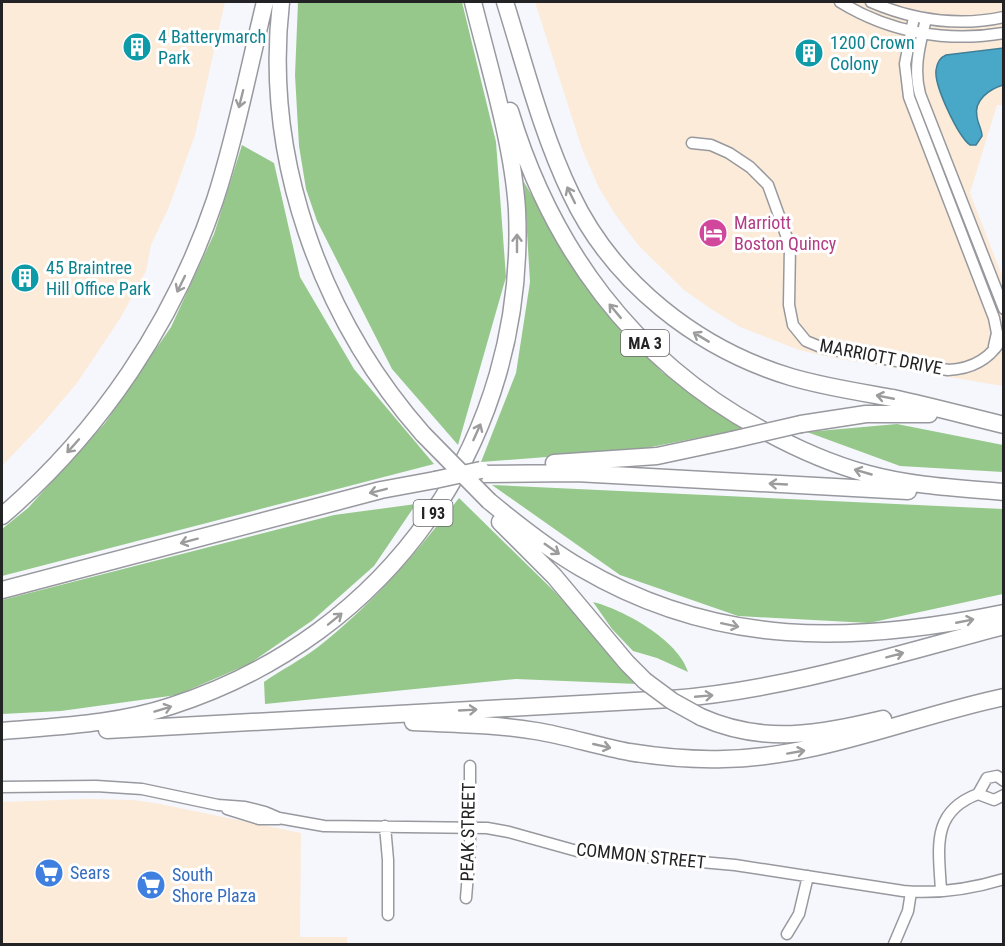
<svg xmlns="http://www.w3.org/2000/svg" width="1005" height="946" viewBox="0 0 1005 946" font-family="'Roboto Condensed',sans-serif">
<rect width="100%" height="100%" fill="#f6f7fd"/>
<path fill="#fbebd8" d="M2 2H225L195 135 169 207 151 245 146 271 121 317 77 383 44 422 2 466Z
M535 2H1003V105H997L970 193 1003 278V386L834 358 799 350 740 327 708 307 684 290 638 245 615 214 599 188 582 149Z
M88 799 132 800 155 803 301 833 300 937H347V944H2V802Z"/>
<path fill="#96c88b" d="M298 2H462L496 142 506 277 458 445 392 369 317 221 306 189 299 146 295 75Z
M242 145 274 163 300 277 354 369 434 464 2 576V529L28 508 105 423 171 327 214 234Z
M524 182 586 288 662 372 743 429 636 450 481 462 516 373 530 282Z
M897 424 1003 445V472L900 466 807 432Z
M492 485 1003 509V594L869 623 738 616 620 575Z
M459 498 555 592 637 684 516 679 265 704 264 682C281 670 301 660 318 647 372 605 417 552 459 498Z
M416 504 374 566 313 620 249 664 177 695 61 711 2 714V600L334 515Z
M593 602C622 609 679 640 688 672L657 658 633 651 612 629Z"/>
<path fill="#49a7c8" stroke="#3e7f97" stroke-width="1.5" d="M1003 48V85C990 89 973 100 977 117 978 124 982 130 982 136L976 145H970C958 136 934 86 936 70 937 63 939 58 946 55Z"/>
<g fill="none" stroke-linecap="round" stroke-linejoin="round">
<g stroke="#98999e" stroke-width="13">
<path id="minor" d="M840 2C889 32 946 43 1004 33
M871 2C913 20 958 27 1004 17
M914 17 905 64 909 97 994 318 997 333 994 346
M926 19C920 44 913 68 920 94L1004 309
M692 143 711 145 729 153 750 167 768 185 790 246 789 305 793 325 806 341 823 348 948 370C973 369 992 358 1004 335
M1004 781 997 776 987 778 978 794 994 800 1004 795
M2 787 96 786 142 789 218 805 245 807 265 812 279 818 324 826 487 828 509 832 577 851 735 865 903 891C937 894 971 889 1004 879
M227 809 259 819H279
M385 826 388 860V915
M941 891C939 849 930 812 978 794
M466 898 470 850V766
M787 934 799 914 808 876
M894 944 908 911 911 892"/>
</g>
<g stroke="#98999e" stroke-width="19">
<path id="highway" d="M281 2C263 157 320 317 423 434
M505 2C525 66 542 134 571 194 613 283 698 349 791 377 825 387 859 392 893 398 930 406 967 416 1004 425
M510 111C551 248 633 359 759 428 793 447 831 464 868 474 912 486 958 488 1004 492
M801 424 866 414H929
M554 463 657 456 732 440
M480 474 576 473 908 491
M489 501C518 525 548 549 581 568 717 648 853 644 1004 613
M2 516C100 432 174 322 215 200 236 135 249 67 265 2
M500 522 554 576 627 663 645 681
M2 590 381 490 435 480
M701 717C764 745 819 734 883 719
M413 722C454 724 495 724 536 731 567 736 597 746 629 752 660 757 692 760 724 759 821 757 910 717 1004 697
M107 730 671 699C785 690 894 655 1004 626
M2 731C58 726 117 724 171 706 389 636 527 439 517 210 513 144 489 67 473 2"/>
</g>
<use href="#minor" stroke="#fff" stroke-width="10"/>
<use href="#highway" stroke="#fff" stroke-width="16"/>
<g stroke="#98999e" stroke-width="19" stroke-linecap="butt">
<path id="highway-bridge" d="M423 434 489 501
M732 440 801 424
M435 480 481 470
M645 681 672 701 701 717"/>
</g>
<use href="#highway-bridge" stroke="#fff" stroke-width="16"/>
</g>
<defs><path id="oneway-shaft" d="M-6 0H5M1.5-3L5.5 0L1.5 3" fill="none" stroke-width="1.6" stroke-linecap="round" stroke-linejoin="round" transform="scale(1.5)"/></defs>
<g stroke="#9c9c9d">
<use href="#oneway-shaft" transform="translate(241 99) rotate(104)"/>
<use href="#oneway-shaft" transform="translate(571 195) rotate(-116)"/>
<use href="#oneway-shaft" transform="translate(517 243) rotate(-90)"/>
<use href="#oneway-shaft" transform="translate(181 284) rotate(116)"/>
<use href="#oneway-shaft" transform="translate(615 311) rotate(-130)"/>
<use href="#oneway-shaft" transform="translate(701 337) rotate(-149)"/>
<use href="#oneway-shaft" transform="translate(885 397) rotate(-169)"/>
<use href="#oneway-shaft" transform="translate(477 432) rotate(-66)"/>
<use href="#oneway-shaft" transform="translate(73 446) rotate(132)"/>
<use href="#oneway-shaft" transform="translate(863 472) rotate(-164)"/>
<use href="#oneway-shaft" transform="translate(778 484) rotate(-177)"/>
<use href="#oneway-shaft" transform="translate(378 491) rotate(166)"/>
<use href="#oneway-shaft" transform="translate(189 541) rotate(165)"/>
<use href="#oneway-shaft" transform="translate(552 549) rotate(35)"/>
<use href="#oneway-shaft" transform="translate(335 619) rotate(-39)"/>
<use href="#oneway-shaft" transform="translate(965 621) rotate(-11)"/>
<use href="#oneway-shaft" transform="translate(730 625) rotate(12)"/>
<use href="#oneway-shaft" transform="translate(895 655) rotate(-15)"/>
<use href="#oneway-shaft" transform="translate(704 696) rotate(-5)"/>
<use href="#oneway-shaft" transform="translate(163 709) rotate(-17)"/>
<use href="#oneway-shaft" transform="translate(468 710) rotate(-3)"/>
<use href="#oneway-shaft" transform="translate(602 746) rotate(13)"/>
<use href="#oneway-shaft" transform="translate(796 752) rotate(-10)"/>
</g>
<defs>
<g id="building-disc" transform="scale(1.5)"><circle r="9.5" fill="#0f9aa8" stroke="#fff"/><path d="M-4-6H4V6H1V3H-1V6H-4ZM-2.5-4.3h1.7v1.8h-1.7ZM.8-4.3h1.7v1.8H.8ZM-2.5-1h1.7V.8h-1.7ZM.8-1h1.7V.8H.8Z" fill="#fff"/></g>
<g id="hotel-disc" transform="scale(1.5)"><circle r="9.5" fill="#d1479c" stroke="#fff"/><path d="M-6-4.5h1.5V1H6V5H4.5V3h-9V5H-6ZM-4 0a1.8 1.8 0 1 1 3.6 0ZM.5 0V-2.5h3Q6-2.5 6 0Z" fill="#fff"/></g>
<g id="supermarket-disc" transform="scale(1.5)"><circle r="9.5" fill="#3f7fe0" stroke="#fff"/><path d="M-6-5.5h2.5l.6 2H6L4.5 2H-2.5L-4.4-4H-6ZM-1.5 3.2a1.3 1.3 0 1 0 .1 0ZM3 3.2a1.3 1.3 0 1 0 .1 0Z" fill="#fff"/></g>
</defs>
<g fill-rule="evenodd">
<use href="#building-disc" x="137" y="47"/>
<use href="#building-disc" x="809" y="53"/>
<use href="#hotel-disc" x="713" y="233"/>
<use href="#building-disc" x="25" y="278"/>
<use href="#supermarket-disc" x="49" y="873"/>
<use href="#supermarket-disc" x="151" y="885"/>
</g>
<g text-anchor="middle" stroke-width="6" stroke-linejoin="round" paint-order="stroke">
<g fill="#fff" stroke="#656566" stroke-width="1.5">
<rect x="621" y="330" width="48" height="26" rx="4.5"/>
<rect x="413.5" y="500" width="39" height="26" rx="4.5"/>
</g>
<g font-size="16" font-weight="bold" fill="#232325">
<text x="645" y="349">MA 3</text>
<text x="433" y="519">I 93</text>
</g>
<g font-size="18" fill="#0d838f" stroke="#fff" text-anchor="start">
<text x="158" y="43">4 Batterymarch<tspan x="158" dy="21">Park</tspan></text>
<text x="830" y="49">1200 Crown<tspan x="830" dy="21">Colony</tspan></text>
<text x="46" y="274">45 Braintree<tspan x="46" dy="21">Hill Office Park</tspan></text>
</g>
<g font-size="18" fill="#b23c85" stroke="#fff" text-anchor="start">
<text x="734" y="229">Marriott<tspan x="734" dy="21">Boston Quincy</tspan></text>
</g>
<g font-size="18" fill="#232325" stroke="#fff">
<text transform="translate(881 357) rotate(11)" y="6">MARRIOTT DRIVE</text>
<text transform="translate(468 832) rotate(-89)" y="6">PEAK STREET</text>
<text transform="translate(641 856) rotate(6)" y="6">COMMON STREET</text>
</g>
<g font-size="18" fill="#366cbe" stroke="#fff" text-anchor="start">
<text x="70" y="879">Sears</text>
<text x="172" y="881">South<tspan x="172" dy="21">Shore Plaza</tspan></text>
</g>
</g>
<rect width="1005" height="946" fill="none" stroke="#232325" stroke-width="6"/>
</svg>
